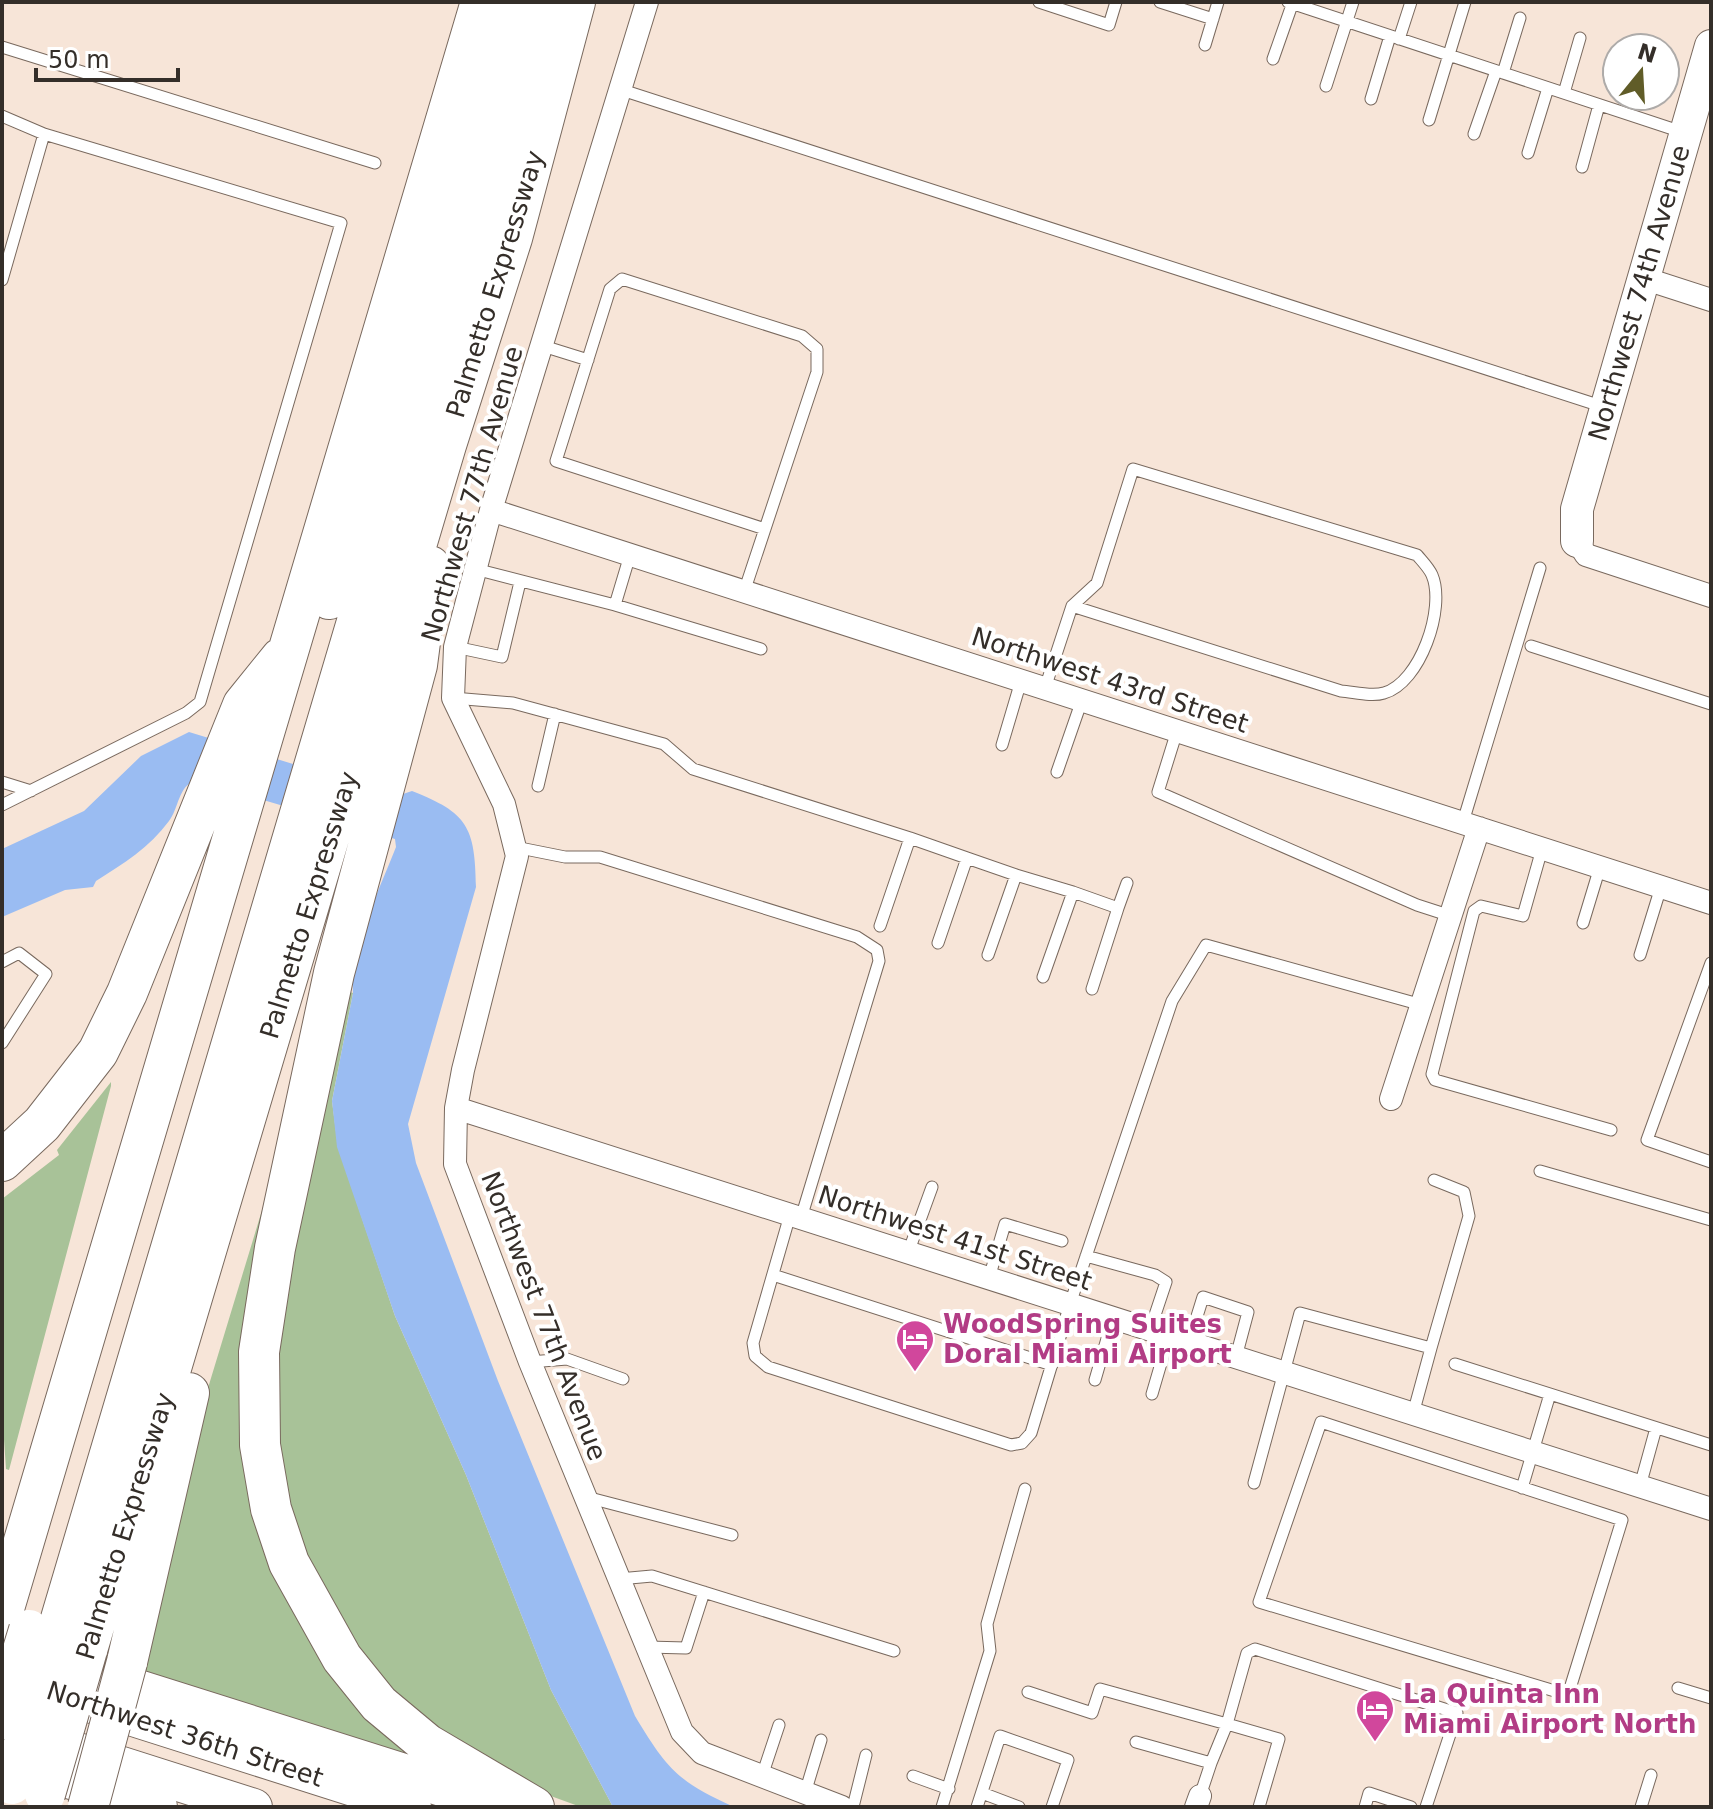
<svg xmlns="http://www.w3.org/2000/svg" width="1713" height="1809" viewBox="0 0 1713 1809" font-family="'DejaVu Sans',sans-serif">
<rect width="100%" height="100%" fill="#f7e5d8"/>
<path fill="#a8c298" d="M345 990 353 993 332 1101 338 1147 395 1316 466 1475 551 1690 613 1807H581L548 1795 420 1719 371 1670 311 1575 276 1460 275 1343Z
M111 1082V1086L9 1470 6 1469 2 1410V1199L59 1155 57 1150Z
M266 1197 246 1470 429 1763 134 1676 201 1411Z"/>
<path fill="#9abcf2" d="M189 732 397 796 412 791C468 813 475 827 476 887L408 1124 416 1163 498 1381 635 1716C667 1769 677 1781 734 1807H613L551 1690 466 1475 395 1316 337 1147 332 1101 353 993C350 949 380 888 396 847L395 839 196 780C178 786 179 808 169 821 150 847 123 864 96 881L93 887 65 890 2 917V849L84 811 141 756Z"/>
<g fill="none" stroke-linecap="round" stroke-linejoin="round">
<g stroke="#79695e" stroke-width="13">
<path id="lane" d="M1039 2 1109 25 1116 2
M1160 2 1213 19
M1288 2 1685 133
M1399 39 1411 2
M1205 45 1218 2
M2 47 375 163
M1273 59 1293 2
M1503 73 1520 18
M1326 86 1353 2
M622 90 1604 407
M1564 93 1580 38
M1371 99 1390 36
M2 116 44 134 341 223 200 702 186 713 2 805
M1429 120 1465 2
M1474 134 1496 71
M1528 153 1548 88
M1582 167 1599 105
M2 280 44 134
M543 346 588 360
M630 555 615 605 761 649
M475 569 615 605
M744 592 817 372V349L802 336 622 279 610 289 556 461 765 529
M1531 646 1711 704
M455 647 502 657 520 582
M1045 688 1072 606 1097 583 1133 469 1417 555C1422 561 1429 568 1432 575 1446 608 1420 683 1384 693 1372 697 1354 692 1341 691L1072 606
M453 698 513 703 664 744 693 769 910 838 880 926
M1177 731 1158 792 1417 905 1451 916
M1002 745 1021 681
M1057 772 1082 700
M2 782 31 791
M538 786 555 714
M1463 822 1540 568
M910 838 967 858 938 943
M515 847 565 857H600L857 937 877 950 879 961 801 1218
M1542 849 1523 916 1481 906 1474 911 1432 1074 1435 1080 1611 1130
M967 858 1016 875 988 955
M1016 875 1073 892 1043 977
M1073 892 1118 908 1092 989
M1118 908 1127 883
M1583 923 1600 867
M1640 955 1661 887
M2 962 19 953 46 974 2 1043
M1711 963 1647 1140 1711 1162
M1540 1171 1711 1220
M790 1215 753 1343 755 1356 768 1367 1011 1445 1022 1443 1031 1433 1070 1304 1172 1001 1206 945 1422 1005
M908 1253 932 1187
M1086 1256 1155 1275 1166 1282 1150 1330
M773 1275 1052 1365
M989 1278 1005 1224 1062 1241
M1189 1342 1203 1297 1248 1312 1236 1357
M1431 1348 1469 1216 1464 1192 1434 1180
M530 1362 567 1359 623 1379
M1455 1364 1711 1445
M1095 1380 1113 1318
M1152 1394 1169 1336
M1321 1422 1622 1520 1568 1695 1259 1602Z
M1254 1483 1300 1313 1431 1348 1413 1414
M1640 1486 1656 1428
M1522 1488 1550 1394
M586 1497 732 1535
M619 1579 652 1576 894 1651
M647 1647 686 1648 704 1592
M1678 1688 1711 1698
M1028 1692 1092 1713 1100 1689 1227 1724 1247 1653 1255 1649 1457 1713 1426 1807
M1136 1742 1211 1763 1200 1796
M1211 1763 1227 1724 1279 1739 1259 1807
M762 1776 779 1725
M913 1776 949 1789
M805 1793 821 1740
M982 1793 1019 1807
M853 1807 866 1755
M942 1807 990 1651 987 1624 1025 1489
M977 1807 1000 1736 1068 1760 1052 1807
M1365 1807 1369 1793 1411 1807
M1641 1807 1651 1775"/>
</g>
<g stroke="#79695e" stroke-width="24">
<path id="street" d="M647 2 491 510 455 647 453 698 504 804 517 856 463 1070 456 1108 455 1164 530 1362 682 1732 702 1753 842 1807
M1643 278 1711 300
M491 510 1711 903
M1577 541 1586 555 1711 596
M1391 1099 1479 828
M456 1108 1711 1509
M1196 1807 1200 1796"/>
</g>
<g stroke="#79695e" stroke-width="34">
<path id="secondary" d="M1577 541V509L1711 46"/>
</g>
<g stroke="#79695e" stroke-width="38">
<path id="primary" d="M45 1690 413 1807
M34 1737 254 1807"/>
</g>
<g stroke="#79695e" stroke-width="42">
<path id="highway" d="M383 434 511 2
M430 566 417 665 334 973 275 1248 259 1352 260 1445 271 1509 289 1563 342 1658 379 1704 427 1744 534 1807
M329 599 374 467
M2 1161 42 1124 98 1052 127 993 243 705 281 658
M2 1615 481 2
M55 1639 541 2
M2 1647 486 1800
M87 1650 446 445 512 238 575 2
M127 1662 189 1393
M17 1761 157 1807
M366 1792 381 1807"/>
</g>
<use href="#lane" stroke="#fff" stroke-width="11"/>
<use href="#street" stroke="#fff" stroke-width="22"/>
<use href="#secondary" stroke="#fff" stroke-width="32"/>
<use href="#primary" stroke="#fff" stroke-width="36"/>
<use href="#highway" stroke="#fff" stroke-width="40"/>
<g stroke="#79695e" stroke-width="42" stroke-linecap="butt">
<path id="highway-bridge" d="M2 1719 29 1630
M12 1784 55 1639
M45 1794 87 1650
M88 1807 127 1662"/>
</g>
<use href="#highway-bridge" stroke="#fff" stroke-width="40"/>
</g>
<defs>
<g id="hotel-pin" transform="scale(2)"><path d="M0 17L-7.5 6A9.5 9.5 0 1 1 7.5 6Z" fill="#d1479c" stroke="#fff"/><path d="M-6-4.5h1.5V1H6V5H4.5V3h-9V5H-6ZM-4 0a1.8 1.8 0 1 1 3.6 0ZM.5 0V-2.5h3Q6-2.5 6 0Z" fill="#fff"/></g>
</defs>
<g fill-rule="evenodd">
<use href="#hotel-pin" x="915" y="1339"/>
<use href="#hotel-pin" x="1375" y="1709"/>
</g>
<g text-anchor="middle" stroke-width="8" stroke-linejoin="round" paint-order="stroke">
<g font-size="26" fill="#342e29" stroke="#fff">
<text transform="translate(495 284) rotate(-73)" y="9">Palmetto Expressway</text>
<text transform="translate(1639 293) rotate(-74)" y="9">Northwest 74th Avenue</text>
<text transform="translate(472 494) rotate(-74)" y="9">Northwest 77th Avenue</text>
<text transform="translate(1110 680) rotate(18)" y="9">Northwest 43rd Street</text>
<text transform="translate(309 905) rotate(-73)" y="9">Palmetto Expressway</text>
<text transform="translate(955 1238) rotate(18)" y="9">Northwest 41st Street</text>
<text transform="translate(544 1316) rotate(69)" y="9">Northwest 77th Avenue</text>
<text transform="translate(125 1526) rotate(-73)" y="9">Palmetto Expressway</text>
<text transform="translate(185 1734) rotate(18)" y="9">Northwest 36th Street</text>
</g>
<g font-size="26" font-weight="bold" fill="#b23c85" stroke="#fff" text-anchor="start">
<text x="943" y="1333">WoodSpring Suites<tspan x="943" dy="30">Doral Miami Airport</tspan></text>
<text x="1403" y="1703">La Quinta Inn<tspan x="1403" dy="30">Miami Airport North</tspan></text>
</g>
</g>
<rect width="1713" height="1809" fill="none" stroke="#342e29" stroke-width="8"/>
<g transform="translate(1641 72) rotate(18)"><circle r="38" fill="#ffffff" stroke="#aeaba9" stroke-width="2"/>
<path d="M0-6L14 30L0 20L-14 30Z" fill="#605c28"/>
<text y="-12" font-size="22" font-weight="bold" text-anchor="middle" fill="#342e29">N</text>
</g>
<path d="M36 68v12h142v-12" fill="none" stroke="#342e29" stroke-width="4"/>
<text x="48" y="68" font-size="24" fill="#342e29" stroke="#ffffff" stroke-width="6" paint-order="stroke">50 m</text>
</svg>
